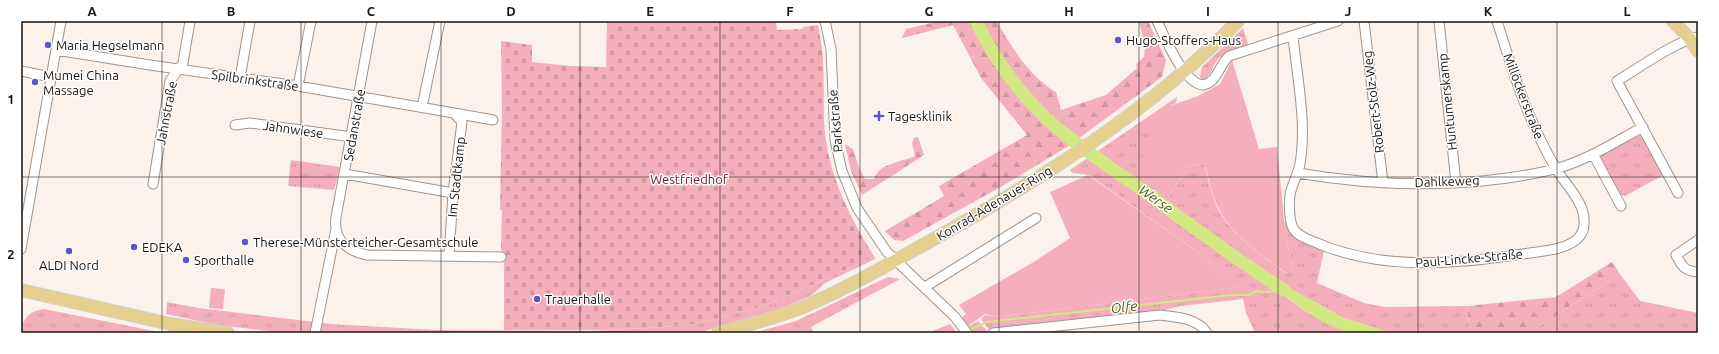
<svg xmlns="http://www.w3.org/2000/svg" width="1719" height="354" viewBox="0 0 1719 354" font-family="Ubuntu,sans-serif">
<defs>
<pattern id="grass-tufts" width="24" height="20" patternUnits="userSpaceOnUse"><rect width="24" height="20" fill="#f5afbc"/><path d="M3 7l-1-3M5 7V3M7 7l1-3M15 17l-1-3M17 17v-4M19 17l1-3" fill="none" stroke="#d196a1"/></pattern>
<pattern id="forest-firs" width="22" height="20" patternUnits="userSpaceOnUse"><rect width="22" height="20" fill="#f5afbc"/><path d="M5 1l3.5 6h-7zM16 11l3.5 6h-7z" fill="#d196a1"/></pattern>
<pattern id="cemetery-stones" width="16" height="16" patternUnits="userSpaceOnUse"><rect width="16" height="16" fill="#f5afbc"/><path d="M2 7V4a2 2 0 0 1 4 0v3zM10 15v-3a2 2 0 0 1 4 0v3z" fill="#d196a1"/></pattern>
</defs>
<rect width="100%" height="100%" fill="#fbf2eb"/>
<path fill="url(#grass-tufts)" d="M1243 28 1248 44C1238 48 1226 51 1218 59 1213 64 1211 76 1204 80L1201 79 1200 76 1202 67Z
M1177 97 1176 103 1170 106 1168 197 1188 167 1204 163C1208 177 1211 193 1217 207 1231 235 1261 255 1285 273L1292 271 1284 220 1293 234 1324 250 1317 283 1364 303 1385 307 1467 306 1470 333H1391L1344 318 1287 287 1270 281C1291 305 1322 323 1352 333H1255L1246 313 1243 299 1181 306 1160 311 990 331 981 319 985 315 995 317 1241 287 1205 257 1089 175 1073 173 1070 170Z
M1636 135 1643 136 1663 173 1662 176 1625 196 1619 194 1599 159 1602 153Z
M291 160 340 167 334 190 288 186Z
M874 256 875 259 825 283 812 295 785 307 726 326 695 333H284L218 325 166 314 167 302 199 308 331 324 435 330 591 331 649 328 696 324 766 305 863 262Z
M1620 274 1640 301 1698 313V333H1528Z
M888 277 900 279 811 327 814 333H753L796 321 813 313Z
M44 309 164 333H21C21 319 31 310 44 309Z
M978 321 987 331 982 333H973L969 326Z
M950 324 957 333H928Z"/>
<path fill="url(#forest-firs)" d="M940 21H972C997 71 1030 108 1072 144L999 188 903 241 894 240 885 231 944 196 939 186 1027 135 981 78 953 25 902 38 906 29Z
M978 21H997C1011 47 1030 77 1056 92L1061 110 1106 95 1137 68 1136 64 1144 57 1145 47 1139 21H1148L1166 60 1162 77 1078 139C1068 132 1058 125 1049 116 1021 91 995 55 978 21Z
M918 137 924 155 862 195 851 171 845 144 853 149 859 167 865 179H874C875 177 877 173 879 171 886 163 905 161 915 156L912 143 914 138Z
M1612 262 1620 274 1528 333H1470L1467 306 1556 297Z"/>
<path fill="url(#cemetery-stones)" d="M607 21H776L777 30 803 29V27L818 25C820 37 823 50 823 62 825 88 822 115 826 141 832 182 852 221 874 256L863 262 766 305 696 324 649 328 599 330H504V260L501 249 502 210H500L502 109 501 41 532 45V62L571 66 606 67Z"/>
<path fill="#f5afbc" d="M1232 60 1259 149 1277 147 1284 220 1292 271 1286 273C1261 255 1231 235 1218 207 1211 194 1209 177 1204 163L1188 167 1168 197 1137 175 1155 117 1170 106 1198 96 1220 84Z
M1088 175 1205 257 1242 287 995 317 985 314 968 326 962 317 966 314 959 305 1032 263 1070 238 1050 192Z
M211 288 225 289 223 309 209 308Z"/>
<path fill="#d2e882" d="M1269 280 1284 285 1344 318 1391 333C1379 333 1364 335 1351 333 1324 327 1288 301 1269 280Z"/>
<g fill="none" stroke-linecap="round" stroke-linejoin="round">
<path stroke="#d2e882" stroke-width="2" d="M969 330 987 322 1232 295H1249L1256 291 1265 292 1280 291"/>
<path stroke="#d2e882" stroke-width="13" d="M976 21C993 57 1018 91 1046 118 1076 146 1115 170 1148 194 1193 227 1237 260 1284 290"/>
<g stroke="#9e968f" stroke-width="11">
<path id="minor" d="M372 21 336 217C333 239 347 251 367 255L501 257
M825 21 831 49 835 140 842 171 857 208 887 252 955 317 967 333
M1157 21C1165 37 1183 83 1203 85 1217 83 1219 65 1229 56L1338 21
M1364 21 1383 183
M1439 21 1456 183
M1293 36C1297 78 1307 122 1300 164 1298 174 1292 184 1290 195 1289 203 1289 220 1293 228 1297 236 1309 240 1317 243 1382 271 1456 264 1523 254 1540 251 1562 251 1576 240 1581 236 1584 231 1584 224 1586 202 1565 185 1555 167 1528 121 1513 72 1497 21
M56 50 150 65 298 86 454 113 462 122 453 193 449 256
M21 71 51 77
M240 78 250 21
M298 86 311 21
M422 107 440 21
M454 113 493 120
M235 125 250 123 352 137
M1593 154 1621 206
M1298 173C1379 187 1474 189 1555 169 1586 161 1615 142 1643 127
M345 174 453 193
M153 184 170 81 183 63 190 21
M1678 193 1617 81C1639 68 1674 42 1698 37
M1698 240 1676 255C1682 266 1684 271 1698 272
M21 249 61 21
M925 287 1036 218
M315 333 336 229
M993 333 1160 315C1177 317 1197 318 1207 333"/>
</g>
<g stroke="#d1d0d0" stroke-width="14">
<path id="major" d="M1673 21 1690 39 1698 51
M21 290 170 324 228 333
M718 333C745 326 772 319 798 309 845 290 890 263 934 239 1043 178 1151 110 1238 21"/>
</g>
<use href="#minor" stroke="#fff" stroke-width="9"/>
<use href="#major" stroke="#e5d08f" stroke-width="12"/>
</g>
<path fill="none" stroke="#181512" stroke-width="1" stroke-opacity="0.55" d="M162 21V333M301 21V333M441 21V333M580 21V333M720 21V333M860 21V333M999 21V333M1139 21V333M1278 21V333M1418 21V333M1557 21V333M21 177H1698"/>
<g fill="#5e54cc" stroke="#fff" stroke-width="1.5">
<circle cx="1118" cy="40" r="4"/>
<circle cx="48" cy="45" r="4"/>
<circle cx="35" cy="82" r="4"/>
<path d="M877 110h4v4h4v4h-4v4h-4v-4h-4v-4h4z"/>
<circle cx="245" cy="242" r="4"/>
<circle cx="134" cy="247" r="4"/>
<circle cx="69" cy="251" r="4"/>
<circle cx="186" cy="260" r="4"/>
<circle cx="537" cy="299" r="4"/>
</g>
<g text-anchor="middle" stroke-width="3" stroke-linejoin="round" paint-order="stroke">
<g font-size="13" fill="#181512" stroke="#fff" text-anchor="start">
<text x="1126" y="45">Hugo-Stoffers-Haus</text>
<text x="56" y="50">Maria Hegselmann</text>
<text x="43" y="80">Mumei China<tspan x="43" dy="15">Massage</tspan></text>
<text x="888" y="121">Tagesklinik</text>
<text x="253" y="247">Therese-Münsterteicher-Gesamtschule</text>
<text x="142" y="252">EDEKA</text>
<text x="194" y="265">Sporthalle</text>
<text x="69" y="270" text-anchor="middle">ALDI Nord</text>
<text x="545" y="304">Trauerhalle</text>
</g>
<g font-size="13" fill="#181512" stroke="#fff">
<text transform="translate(255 80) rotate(8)" y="5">Spilbrinkstraße</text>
<text transform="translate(1524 96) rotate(69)" y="5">Millöckerstraße</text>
<text transform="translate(1373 102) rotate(-97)" y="5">Robert-Stolz-Weg</text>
<text transform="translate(1447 102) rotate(-96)" y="5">Huntumerskamp</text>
<text transform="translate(166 113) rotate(-79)" y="5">Jahnstraße</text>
<text transform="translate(835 121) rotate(-95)" y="5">Parkstraße</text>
<text transform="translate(354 125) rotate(-80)" y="5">Sedanstraße</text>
<text transform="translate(293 129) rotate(8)" y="5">Jahnwiese</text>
<text transform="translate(456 177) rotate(-84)" y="5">Im Stadtkamp</text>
<text transform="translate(1447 181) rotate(-2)" y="5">Dahlkeweg</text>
<text transform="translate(994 203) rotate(-31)" y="5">Konrad-Adenauer-Ring</text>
<text transform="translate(1469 258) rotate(-5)" y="5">Paul-Lincke-Straße</text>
</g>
<g font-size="13" fill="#731535" stroke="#fff">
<text x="689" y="184">Westfriedhof</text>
</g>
<g font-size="14" font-style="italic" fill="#505d13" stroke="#fff">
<text transform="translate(1156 199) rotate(35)" y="5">Werse</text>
<text transform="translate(1124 307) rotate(-6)" y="5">Olfe</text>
</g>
</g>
<rect width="1719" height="354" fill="none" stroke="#ffffff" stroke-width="44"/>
<rect x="22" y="22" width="1675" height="310" fill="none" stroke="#181512" stroke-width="1.5"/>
<g font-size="13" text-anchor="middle" font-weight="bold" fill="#181512">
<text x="92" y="16">A</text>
<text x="231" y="16">B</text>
<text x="371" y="16">C</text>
<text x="511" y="16">D</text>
<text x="650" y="16">E</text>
<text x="790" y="16">F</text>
<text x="929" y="16">G</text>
<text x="1069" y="16">H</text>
<text x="1208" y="16">I</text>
<text x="1348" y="16">J</text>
<text x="1488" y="16">K</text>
<text x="1627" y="16">L</text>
<text x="11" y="104">1</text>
<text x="11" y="259">2</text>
</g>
</svg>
